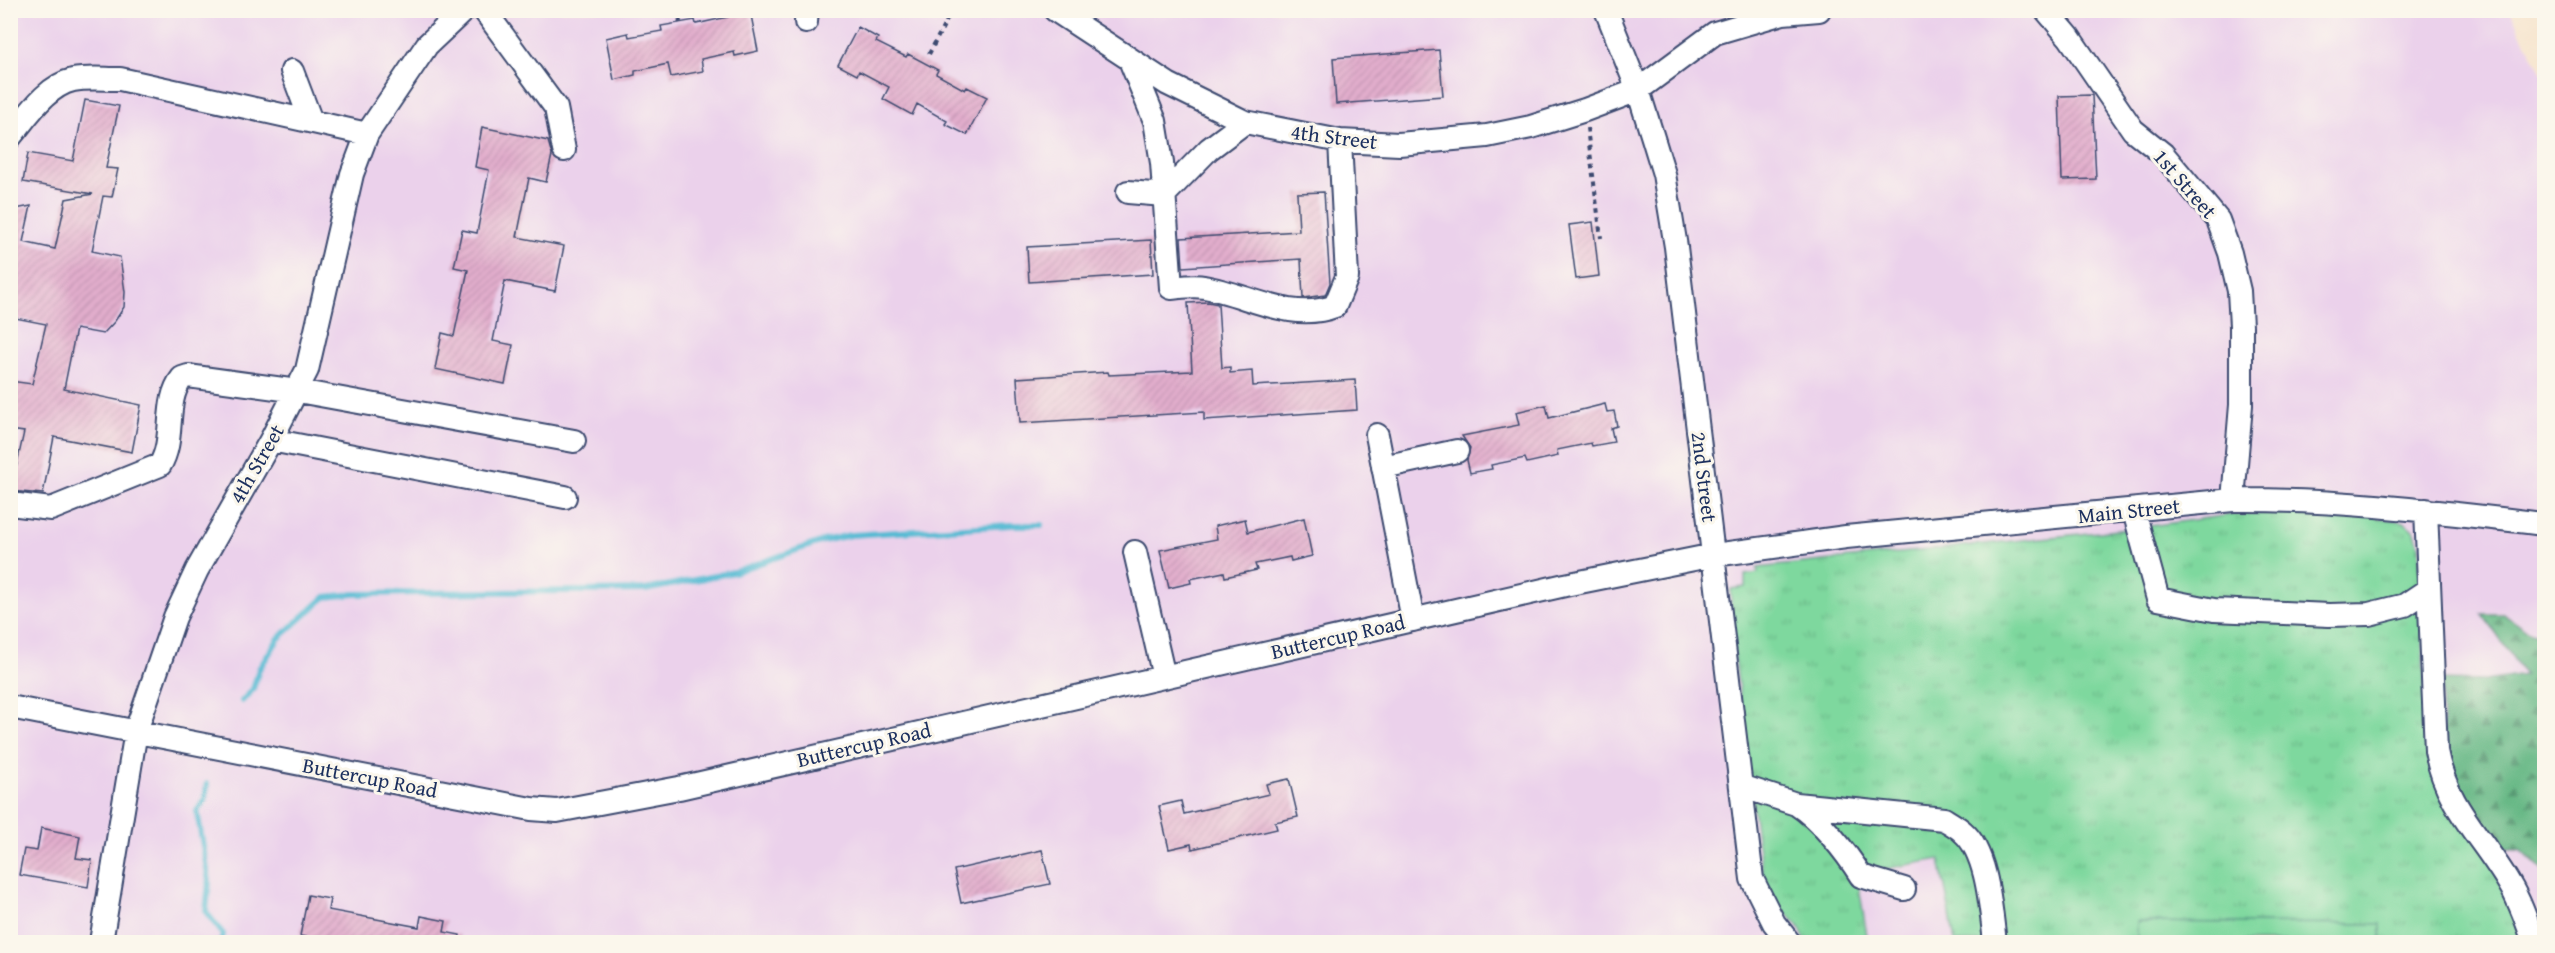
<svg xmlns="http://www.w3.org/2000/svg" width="2555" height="953" viewBox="0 0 2555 953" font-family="'Gentium Book Plus',serif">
<defs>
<pattern id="grass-tufts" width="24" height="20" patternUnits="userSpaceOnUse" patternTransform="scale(1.5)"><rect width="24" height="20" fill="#7ed89e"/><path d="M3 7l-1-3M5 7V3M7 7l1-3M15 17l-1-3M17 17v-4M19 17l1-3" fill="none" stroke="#6cba8a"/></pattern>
<pattern id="forest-firs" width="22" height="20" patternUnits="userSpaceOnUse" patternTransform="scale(1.5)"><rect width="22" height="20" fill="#66b885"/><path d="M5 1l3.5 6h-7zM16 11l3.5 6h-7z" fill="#539670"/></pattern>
<pattern id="building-hatch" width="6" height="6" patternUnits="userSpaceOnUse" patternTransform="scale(1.5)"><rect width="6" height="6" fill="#e2adcc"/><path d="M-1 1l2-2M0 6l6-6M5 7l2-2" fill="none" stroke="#c195b2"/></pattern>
</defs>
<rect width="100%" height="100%" fill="#fbf7ec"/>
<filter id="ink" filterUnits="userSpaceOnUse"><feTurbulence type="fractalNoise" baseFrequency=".0167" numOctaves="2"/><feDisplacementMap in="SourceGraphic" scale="12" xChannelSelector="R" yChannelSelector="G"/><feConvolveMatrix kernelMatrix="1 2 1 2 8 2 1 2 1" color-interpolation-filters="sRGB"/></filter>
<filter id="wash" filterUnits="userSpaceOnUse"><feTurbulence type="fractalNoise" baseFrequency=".008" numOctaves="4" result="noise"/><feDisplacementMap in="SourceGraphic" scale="24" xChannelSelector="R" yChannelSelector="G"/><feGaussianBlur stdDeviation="1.35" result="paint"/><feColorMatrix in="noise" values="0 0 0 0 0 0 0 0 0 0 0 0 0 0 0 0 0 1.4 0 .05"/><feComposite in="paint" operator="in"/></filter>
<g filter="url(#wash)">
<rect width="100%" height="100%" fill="#f7e6d0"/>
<path fill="#ebd1eb" d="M10 11H2510L2544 78V942H11Z"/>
<path fill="url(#grass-tufts)" stroke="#4c847e" stroke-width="1.5" d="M2281 513 2370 516 2404 522 2415 532 2419 546 2425 705 2529 942H1955L1940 859 1857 874 1868 942H1806L1798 925 1782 910 1764 882 1757 839 1731 625V589L1745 587V575L1758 573 1757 568 2128 529 2236 514Z"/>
<path fill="url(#forest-firs)" stroke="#407472" stroke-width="1.5" d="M2482 614H2503L2533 634 2544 632V872L2522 851 2494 847 2450 781 2443 742 2442 680 2485 681 2525 675Z"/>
<path fill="#7ed89e" stroke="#4c847e" stroke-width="1.5" d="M2137 922 2381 924V942H2137Z"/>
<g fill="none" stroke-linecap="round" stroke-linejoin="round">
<path stroke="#54bad3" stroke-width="6" d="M242 701 253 689 259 669 279 638 325 597 354 594 645 590 734 572 823 541 850 535 1010 525H1041
M207 784 205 799 197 811 209 881 206 912 223 934 221 942"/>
</g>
<g id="blocks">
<path fill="url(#building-hatch)" d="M743 10H750L758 51 735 56 734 52 701 59 703 71 671 77 668 64 635 71V75L614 80 606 38 628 33 629 37 662 31 661 26 695 20 696 24 728 17V14Z
M858 27 878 38 876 42 906 57 908 54 938 70 936 74 965 90 967 87 987 97 967 135 945 124 947 121 917 104 912 115 883 99 889 87 859 71 857 75 838 65Z
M1439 50 1443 96 1336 104 1333 58Z
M2092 95 2096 179 2062 180 2059 96Z
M85 100 119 106 106 168 118 169 112 197 103 196 92 251 120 257 125 292 124 307 115 321 103 334 76 329 64 389 141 405 132 452 54 437 43 494 11 491 24 432 10 430V381L32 384 46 324 10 317V210L31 206 23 242 55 249 66 199 93 194 23 182 28 153 73 161Z
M482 127 548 141 552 155 546 182 529 178 517 237 564 246 555 291 505 281 493 341 513 345 505 384 435 369 442 333 454 336 468 270 454 267 462 230 477 233 489 170 475 167Z
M1324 192 1330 283 1325 295 1303 298 1301 259 1183 267 1181 238 1299 231 1297 193Z
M1593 222 1599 276 1576 279 1569 225Z
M1151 240 1153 274 1029 282 1027 247Z
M1208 302 1218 304 1222 368 1230 367V373L1252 371 1253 386 1355 380 1357 410 1204 420V412L1020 423 1017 378 1108 372 1109 375 1192 371 1188 303Z
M1605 404 1607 412 1614 411 1617 426 1611 428 1614 442 1592 446 1591 443 1557 450 1558 456 1527 463 1525 458 1491 465 1492 469 1470 473 1467 460 1470 448 1462 436 1519 425 1516 412 1546 405 1549 418Z
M1304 518 1312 556 1291 561 1290 557 1255 564 1257 570 1225 577 1224 572 1190 579 1191 583 1169 588 1160 550 1217 539 1215 526 1245 519 1248 532Z
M1289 779 1298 817 1275 822 1277 829 1192 849 1191 844 1169 849 1159 806 1181 801 1184 814 1269 794 1266 784Z
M41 828 80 836 76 858 92 860 88 887 19 875 24 849 37 851Z
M1042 850 1050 884 961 903 954 870Z
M308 895 330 899 328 910 419 927 421 916 446 921 444 932 460 935 459 942H335L300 936Z"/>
</g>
</g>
<g filter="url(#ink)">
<use href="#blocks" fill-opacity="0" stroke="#3c4a6f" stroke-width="1.5"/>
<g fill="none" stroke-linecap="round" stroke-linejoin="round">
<g stroke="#3c4a6f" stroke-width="26">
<path id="minor" d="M484 10 556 108 564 150
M1055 10 1168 84 1245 122 1340 141 1399 144 1487 136 1531 127 1585 110 1638 90 1715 33 1783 13 1819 10
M1606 10 1638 90 1653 138 1664 174 1676 247 1752 879 1774 923 1789 942
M2046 10 2069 37 2133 130 2163 154 2218 220 2230 253 2239 291 2241 326V405L2233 500
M806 22 807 10
M1130 60 1155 121 1162 163 1171 288C1182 287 1194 285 1204 287 1247 294 1291 323 1335 306L1347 277 1340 141
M292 71 311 121
M10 137C27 117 46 86 73 80 88 77 104 79 120 79L367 134
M1128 192 1164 195 1209 149 1245 122
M1377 435 1413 620
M271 440 565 497
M1383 467 1457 451
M10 504 51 509 160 465C176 439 163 402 182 378L188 376 298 391 574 441
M2426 510 2436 751C2446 806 2482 837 2509 883 2520 901 2527 922 2534 942
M2134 511 2158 599 2214 610 2329 615 2369 614 2405 605 2429 589
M1135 552 1164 677
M10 707 531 809 557 811 679 788 1565 585 1714 555 1846 537 2233 500C2338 499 2441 512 2544 524
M1741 786 1796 804 1944 819C1950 823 1958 827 1963 832 1988 853 1991 912 1995 942
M1796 804C1820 819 1846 852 1861 876L1904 889
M101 942 136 731 175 617 197 570 271 440 307 370 352 174 367 134 427 45 464 10"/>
</g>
<path stroke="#3c4a6f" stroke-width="4" stroke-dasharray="4.5 4.5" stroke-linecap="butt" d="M678 10 680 23
M929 54 952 10
M1587 128 1601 238"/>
<use href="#minor" stroke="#fff" stroke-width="22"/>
</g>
</g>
<g text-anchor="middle" stroke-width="6" stroke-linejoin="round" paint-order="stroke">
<g font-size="21" fill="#1b2f5e" stroke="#fbf7ec">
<text transform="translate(1334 137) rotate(7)" y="7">4th Street</text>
<text transform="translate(2185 184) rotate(49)" y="7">1st Street</text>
<text transform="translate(257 464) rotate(-60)" y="7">4th Street</text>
<text transform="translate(1704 477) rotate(83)" y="7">2nd Street</text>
<text transform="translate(2129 511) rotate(-6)" y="7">Main Street</text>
<text transform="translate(1338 637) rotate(-13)" y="7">Buttercup Road</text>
<text transform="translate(864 745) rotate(-13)" y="7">Buttercup Road</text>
<text transform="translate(370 778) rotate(11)" y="7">Buttercup Road</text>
</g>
</g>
<rect width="2555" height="953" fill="none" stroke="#fbf7ec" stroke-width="36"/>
</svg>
